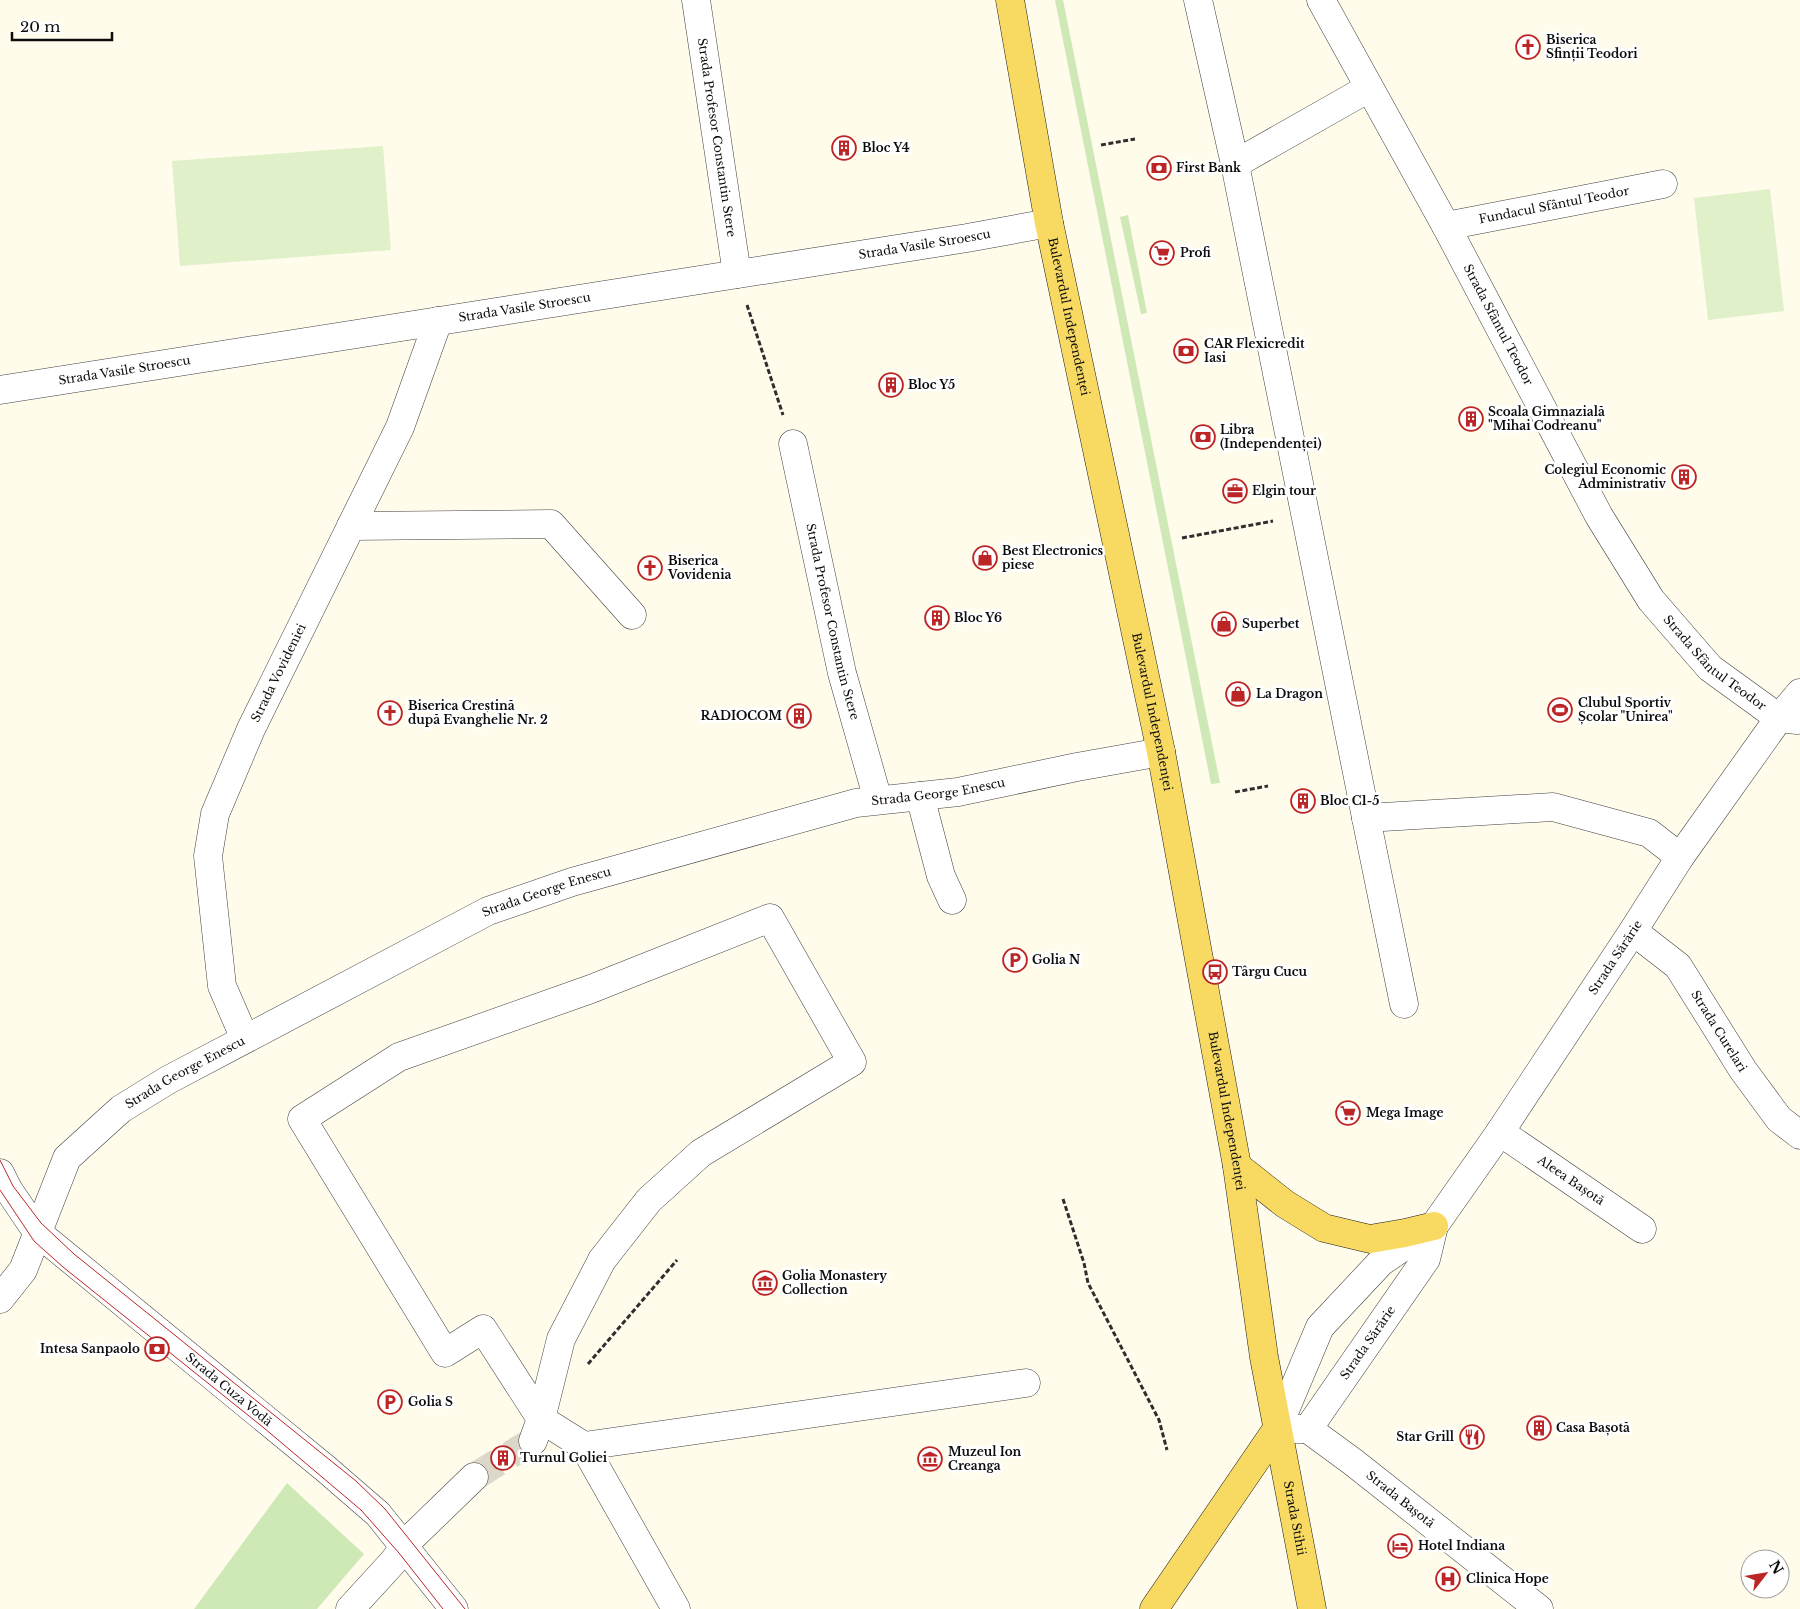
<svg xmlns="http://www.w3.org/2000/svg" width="1800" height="1609" viewBox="0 0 1800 1609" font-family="'Libre Baskerville',serif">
<rect width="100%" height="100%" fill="#fffcec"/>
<path fill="#cee9b6" d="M1055 0H1063L1220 783 1211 784Z
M1128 215 1147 313 1141 314 1120 217Z
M287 1483 364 1554 317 1609H194Z"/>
<path fill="#e0f0c8" d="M383 146 391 250 180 266 172 161Z
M1770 189 1784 311 1708 320 1694 198Z"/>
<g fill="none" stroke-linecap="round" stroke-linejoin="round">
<path stroke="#dbd8ca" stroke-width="28" stroke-dasharray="28 14" stroke-linecap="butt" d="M474 1477 533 1441"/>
<g stroke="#3f3f3f" stroke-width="29">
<g id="minor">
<path id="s1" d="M696 0 737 274"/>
<path d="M1198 0 1235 164"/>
<path id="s2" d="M1321 0 1446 226 1599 516 1651 600 1710 668 1779 718 1797 720"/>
<path d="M1369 88 1235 164C1289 444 1347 724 1404 1004"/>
<path id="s3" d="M1446 226 1663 184"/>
<path id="s4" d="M0 390 967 238 1049 223"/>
<path id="s5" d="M793 444 842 673 878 800"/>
<path d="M351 526 551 524 632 615"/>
<path d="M920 796 941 876 952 900"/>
<path d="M1366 818 1553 807 1649 833 1680 857"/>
<path id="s6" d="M1633 931 1678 966 1743 1070 1779 1119 1800 1135"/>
<path id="s7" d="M245 1039 222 986 208 856 215 814 251 729 400 427 438 321"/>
<path id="s8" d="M1500 1132 1642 1229"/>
<path id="s9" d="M0 1173 8 1189 37 1232 326 1469 378 1514 454 1609"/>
<path id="s10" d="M0 1299 23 1270 67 1158 121 1109 168 1080 488 911 572 882 856 803 958 792 1077 767 1161 752"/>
<path id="s11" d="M1308 1429H1277L1320 1327 1381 1262 1434 1226 1500 1132 1633 931 1680 857 1779 718 1800 693"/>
<path id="s12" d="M1308 1429 1353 1462 1539 1609"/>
<path id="s13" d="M1308 1429 1426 1259 1434 1226"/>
<path d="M533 1441 541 1419 561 1339 602 1260 649 1200 701 1153 852 1062 770 918 591 989 399 1057 302 1119 445 1353 483 1329 541 1419 584 1446 1026 1383"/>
<path d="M584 1446 676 1609"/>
<path d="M350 1609 393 1562 410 1539 474 1477"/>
</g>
</g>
<g stroke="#1d1d1d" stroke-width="29">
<g id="major">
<path id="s14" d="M1010 0 1049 223 1161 752 1237 1166 1264 1357 1312 1609"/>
<path d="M1237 1166 1285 1204 1324 1228 1370 1239 1405 1233 1434 1226"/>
<path d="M1154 1609 1277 1429"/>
</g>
</g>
<path stroke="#2e2e2e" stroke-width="3" stroke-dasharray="5 2.5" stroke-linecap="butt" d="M1101 145 1135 139
M747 305 783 415
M1182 538 1273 521
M1235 792 1268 786
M1063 1199 1084 1263 1088 1283 1159 1420 1167 1450
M588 1364 677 1260"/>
<use href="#minor" stroke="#fff" stroke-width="28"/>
<use href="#major" stroke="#f8da63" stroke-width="28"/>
<path stroke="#bc2526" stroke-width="1" d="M0 1160 13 1186 41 1223 74 1254 356 1481 385 1509 465 1609
M0 1190 34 1241 63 1267 264 1428 361 1510 399 1553 443 1609"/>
</g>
<defs>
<g id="church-ring" transform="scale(1.25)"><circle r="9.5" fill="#fff" stroke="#bc2526" stroke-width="1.5"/><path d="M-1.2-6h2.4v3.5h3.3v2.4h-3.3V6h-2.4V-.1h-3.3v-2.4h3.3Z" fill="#bc2526"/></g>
<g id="building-ring" transform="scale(1.25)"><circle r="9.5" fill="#fff" stroke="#bc2526" stroke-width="1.5"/><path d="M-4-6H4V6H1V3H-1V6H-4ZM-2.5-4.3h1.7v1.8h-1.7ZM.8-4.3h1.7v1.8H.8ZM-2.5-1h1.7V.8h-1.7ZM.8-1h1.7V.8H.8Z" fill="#bc2526"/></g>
<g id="bank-ring" transform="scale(1.25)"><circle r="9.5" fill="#fff" stroke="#bc2526" stroke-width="1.5"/><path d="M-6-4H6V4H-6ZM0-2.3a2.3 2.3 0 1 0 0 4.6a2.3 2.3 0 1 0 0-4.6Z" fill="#bc2526"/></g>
<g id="supermarket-ring" transform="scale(1.25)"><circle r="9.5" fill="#fff" stroke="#bc2526" stroke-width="1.5"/><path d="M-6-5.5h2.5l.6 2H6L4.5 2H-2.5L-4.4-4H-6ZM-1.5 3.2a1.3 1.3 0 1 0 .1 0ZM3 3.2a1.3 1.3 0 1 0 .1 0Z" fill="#bc2526"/></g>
<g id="office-ring" transform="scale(1.25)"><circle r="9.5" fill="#fff" stroke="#bc2526" stroke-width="1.5"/><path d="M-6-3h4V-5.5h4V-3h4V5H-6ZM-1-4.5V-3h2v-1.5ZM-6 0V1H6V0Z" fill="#bc2526"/></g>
<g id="shop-ring" transform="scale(1.25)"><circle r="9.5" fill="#fff" stroke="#bc2526" stroke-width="1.5"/><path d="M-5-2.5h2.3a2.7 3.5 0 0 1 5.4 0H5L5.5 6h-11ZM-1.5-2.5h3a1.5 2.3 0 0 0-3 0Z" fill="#bc2526"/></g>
<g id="stadium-ring" transform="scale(1.25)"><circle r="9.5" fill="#fff" stroke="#bc2526" stroke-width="1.5"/><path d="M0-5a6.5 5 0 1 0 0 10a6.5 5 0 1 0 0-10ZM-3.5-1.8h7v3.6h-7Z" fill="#bc2526"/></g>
<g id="parking-ring" transform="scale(1.25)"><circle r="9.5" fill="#fff" stroke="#bc2526" stroke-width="1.5"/><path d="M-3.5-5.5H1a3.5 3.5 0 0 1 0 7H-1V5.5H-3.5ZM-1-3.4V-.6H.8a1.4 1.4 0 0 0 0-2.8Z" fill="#bc2526"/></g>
<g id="bus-ring" transform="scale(1.25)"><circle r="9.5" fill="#fff" stroke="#bc2526" stroke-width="1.5"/><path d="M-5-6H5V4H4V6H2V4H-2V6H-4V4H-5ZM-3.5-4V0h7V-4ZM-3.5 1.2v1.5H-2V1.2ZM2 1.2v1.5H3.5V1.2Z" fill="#bc2526"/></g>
<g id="museum-ring" transform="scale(1.25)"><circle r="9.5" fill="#fff" stroke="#bc2526" stroke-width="1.5"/><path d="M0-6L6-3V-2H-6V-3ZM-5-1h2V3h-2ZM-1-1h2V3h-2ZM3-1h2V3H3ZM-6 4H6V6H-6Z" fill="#bc2526"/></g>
<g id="restaurant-ring" transform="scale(1.25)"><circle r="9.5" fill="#fff" stroke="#bc2526" stroke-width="1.5"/><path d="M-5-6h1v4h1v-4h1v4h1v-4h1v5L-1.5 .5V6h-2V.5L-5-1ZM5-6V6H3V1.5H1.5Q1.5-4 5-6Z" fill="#bc2526"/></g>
<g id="hotel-ring" transform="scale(1.25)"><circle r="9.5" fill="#fff" stroke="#bc2526" stroke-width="1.5"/><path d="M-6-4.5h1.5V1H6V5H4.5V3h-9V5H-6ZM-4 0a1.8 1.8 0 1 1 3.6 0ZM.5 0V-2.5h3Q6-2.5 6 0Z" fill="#bc2526"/></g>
<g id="hospital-ring" transform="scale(1.25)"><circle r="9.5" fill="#fff" stroke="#bc2526" stroke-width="1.5"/><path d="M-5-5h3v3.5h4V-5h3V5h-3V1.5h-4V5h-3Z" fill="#bc2526"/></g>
</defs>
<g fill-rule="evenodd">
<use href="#church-ring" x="1528" y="47"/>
<use href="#building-ring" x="844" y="148"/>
<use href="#bank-ring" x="1159" y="168"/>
<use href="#supermarket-ring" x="1162" y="253"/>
<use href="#bank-ring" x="1186" y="351"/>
<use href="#building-ring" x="891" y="385"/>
<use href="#building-ring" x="1471" y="419"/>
<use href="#bank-ring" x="1203" y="437"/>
<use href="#building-ring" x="1684" y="477"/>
<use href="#office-ring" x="1235" y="491"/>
<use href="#shop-ring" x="985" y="558"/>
<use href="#church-ring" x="650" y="568"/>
<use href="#building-ring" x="937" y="618"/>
<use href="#shop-ring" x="1224" y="624"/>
<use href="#shop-ring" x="1238" y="694"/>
<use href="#stadium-ring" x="1560" y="710"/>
<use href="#church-ring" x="390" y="713"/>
<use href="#building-ring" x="799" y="716"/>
<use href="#building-ring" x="1303" y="801"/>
<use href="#parking-ring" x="1015" y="960"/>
<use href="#bus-ring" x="1215" y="972"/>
<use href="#supermarket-ring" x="1348" y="1113"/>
<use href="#museum-ring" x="765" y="1283"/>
<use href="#bank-ring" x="157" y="1349"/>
<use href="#parking-ring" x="390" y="1402"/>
<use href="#building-ring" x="1539" y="1428"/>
<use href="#restaurant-ring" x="1472" y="1437"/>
<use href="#building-ring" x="503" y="1458"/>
<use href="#museum-ring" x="930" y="1459"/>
<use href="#hotel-ring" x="1400" y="1546"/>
<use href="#hospital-ring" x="1448" y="1579"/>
</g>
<g text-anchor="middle" stroke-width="5" stroke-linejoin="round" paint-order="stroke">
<g font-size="12" font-weight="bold" fill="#0c0c0c" stroke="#fff" text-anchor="start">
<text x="1546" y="44">Biserica<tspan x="1546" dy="14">Sfinții Teodori</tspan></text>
<text x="862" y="152">Bloc Y4</text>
<text x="1176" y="172">First Bank</text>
<text x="1180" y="257">Profi</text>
<text x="1204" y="348">CAR Flexicredit<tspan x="1204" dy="14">Iasi</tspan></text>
<text x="908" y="389">Bloc Y5</text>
<text x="1488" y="416">Școala Gimnazială<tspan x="1488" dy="14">"Mihai Codreanu"</tspan></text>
<text x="1220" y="434">Libra<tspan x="1220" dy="14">(Independenței)</tspan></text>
<text x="1666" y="474" text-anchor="end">Colegiul Economic<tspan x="1666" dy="14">Administrativ</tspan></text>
<text x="1252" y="495">Elgin tour</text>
<text x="1002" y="555">Best Electronics<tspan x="1002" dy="14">piese</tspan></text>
<text x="668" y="565">Biserica<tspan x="668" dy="14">Vovidenia</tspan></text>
<text x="954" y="622">Bloc Y6</text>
<text x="1242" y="628">Superbet</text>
<text x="1256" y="698">La Dragon</text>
<text x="1578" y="707">Clubul Sportiv<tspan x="1578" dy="14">Școlar "Unirea"</tspan></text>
<text x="408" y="710">Biserica Creștină<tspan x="408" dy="14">după Evanghelie Nr. 2</tspan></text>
<text x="782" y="720" text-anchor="end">RADIOCOM</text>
<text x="1320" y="805">Bloc C1-5</text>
<text x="1032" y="964">Golia N</text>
<text x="1232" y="976">Târgu Cucu</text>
<text x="1366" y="1117">Mega Image</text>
<text x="782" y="1280">Golia Monastery<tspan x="782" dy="14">Collection</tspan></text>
<text x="140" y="1353" text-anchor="end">Intesa Sanpaolo</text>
<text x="408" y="1406">Golia S</text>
<text x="1556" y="1432">Casa Bașotă</text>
<text x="1454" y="1441" text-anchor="end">Star Grill</text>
<text x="948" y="1456">Muzeul Ion<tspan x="948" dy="14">Creanga</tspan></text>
<text x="520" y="1462">Turnul Goliei</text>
<text x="1418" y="1550">Hotel Indiana</text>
<text x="1466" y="1583">Clinica Hope</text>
</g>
<g font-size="12" fill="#0c0c0c" stroke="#fff">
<text dy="4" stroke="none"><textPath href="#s1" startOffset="139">Strada Profesor Constantin Stere</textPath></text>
<text dy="4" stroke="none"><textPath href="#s3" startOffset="110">Fundacul Sfântul Teodor</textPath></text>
<text dy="4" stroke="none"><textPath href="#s4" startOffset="936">Strada Vasile Stroescu</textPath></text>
<text dy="4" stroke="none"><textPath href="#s4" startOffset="531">Strada Vasile Stroescu</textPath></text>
<text dy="4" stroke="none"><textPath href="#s14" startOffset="322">Bulevardul Independenței</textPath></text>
<text dy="4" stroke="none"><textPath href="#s2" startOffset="370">Strada Sfântul Teodor</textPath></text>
<text dy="4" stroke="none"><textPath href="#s4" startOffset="126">Strada Vasile Stroescu</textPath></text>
<text dy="4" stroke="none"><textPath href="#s5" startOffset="182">Strada Profesor Constantin Stere</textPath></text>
<text dy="4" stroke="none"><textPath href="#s2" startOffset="775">Strada Sfântul Teodor</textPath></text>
<text dy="4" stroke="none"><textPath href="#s7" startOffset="386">Strada Vovideniei</textPath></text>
<text dy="4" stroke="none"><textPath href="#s14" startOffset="726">Bulevardul Independenței</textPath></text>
<text dy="4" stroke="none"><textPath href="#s10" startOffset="1114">Strada George Enescu</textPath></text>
<text dy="4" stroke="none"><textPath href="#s10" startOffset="709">Strada George Enescu</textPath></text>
<text dy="4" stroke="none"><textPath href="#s11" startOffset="619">Strada Sărărie</textPath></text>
<text dy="4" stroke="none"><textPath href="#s6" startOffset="134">Strada Curelari</textPath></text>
<text dy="4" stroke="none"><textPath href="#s10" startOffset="304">Strada George Enescu</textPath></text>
<text dy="4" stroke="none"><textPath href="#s14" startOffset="1132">Bulevardul Independenței</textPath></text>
<text dy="4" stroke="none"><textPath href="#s8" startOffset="86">Aleea Bașotă</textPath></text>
<text dy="4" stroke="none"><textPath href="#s13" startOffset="105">Strada Sărărie</textPath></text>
<text dy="4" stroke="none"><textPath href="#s9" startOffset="318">Strada Cuza Vodă</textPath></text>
<text dy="4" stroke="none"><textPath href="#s12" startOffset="116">Strada Bașotă</textPath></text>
<text dy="4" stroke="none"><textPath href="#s14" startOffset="1545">Strada Stihii</textPath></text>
</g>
</g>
<g transform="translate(1765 1574) rotate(59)"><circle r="24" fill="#ffffff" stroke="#9e9e9e"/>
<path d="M0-4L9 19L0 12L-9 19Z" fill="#bc2526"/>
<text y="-8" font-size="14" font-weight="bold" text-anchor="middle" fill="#0c0c0c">N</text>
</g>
<path d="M12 32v8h100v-8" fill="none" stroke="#0c0c0c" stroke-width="2.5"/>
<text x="20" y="32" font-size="15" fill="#0c0c0c" stroke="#ffffff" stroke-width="4" paint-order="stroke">20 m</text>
</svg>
